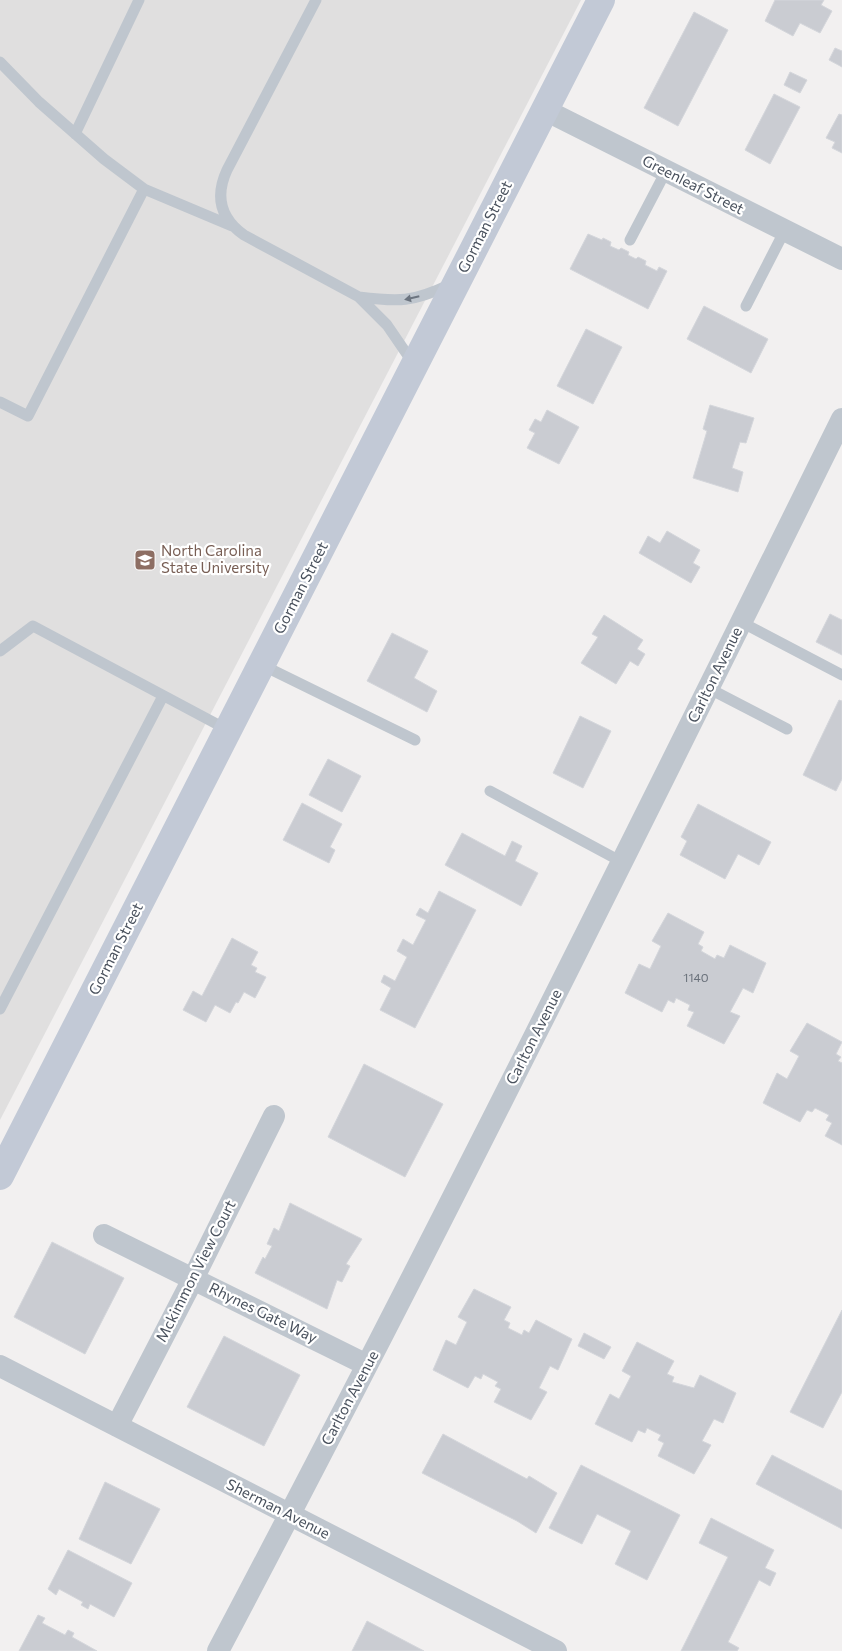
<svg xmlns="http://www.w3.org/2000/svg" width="842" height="1651" viewBox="0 0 842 1651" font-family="Commissioner,sans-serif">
<rect width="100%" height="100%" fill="#f2f0f0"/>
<path fill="#e0dfdf" d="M0 0H581L0 1120Z"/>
<path fill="#caccd2" stroke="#d4d6db" d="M775 0H824L821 5 832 11 820 33 800 23 793 36 765 21Z
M694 12 728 30 678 126 644 108Z
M835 48 842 51V67L829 60Z
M790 72 807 80 800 93 784 85Z
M774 94 800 107 770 164 745 150Z
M839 114 842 115V153L832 148 835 142 826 138Z
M588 234 602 240 603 238 611 242 610 246 619 250 621 248 629 252 628 255 636 259 638 257 646 261 645 265 657 271 659 267 667 271 648 309 570 269Z
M704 306 768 339 751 373 687 339Z
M586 329 622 347 593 404 557 386Z
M710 405 754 418 746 443 740 442 732 468 743 472 738 492 693 478 707 431 703 429Z
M547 410 579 427 559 464 527 448 535 433 529 430 535 419 541 422Z
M667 531 700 550 693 563 700 567 691 583 639 553 648 536 660 543Z
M830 614 842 620V655L816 642Z
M604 615 643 640 637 649 645 654 638 666 630 661 616 684 581 663 598 637 592 634Z
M392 633 428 651 414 678 437 691 427 712 367 681Z
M839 700 842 701V779L836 791 803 775Z
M580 716 611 731 583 788 553 773Z
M328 759 361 776 342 812 309 795Z
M302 803 342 824 330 847 335 850 329 863 283 840Z
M698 804 771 842 759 865 738 854 725 879 680 855 687 841 681 837Z
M462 833 505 856 512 841 522 846 515 861 538 873 521 906 445 865Z
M439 891 476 910 415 1028 380 1010 391 988 381 982 384 975 395 981 407 957 397 951 403 939 413 945 426 920 416 915 420 908 428 913Z
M668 913 704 932 698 944 703 947 701 951 715 959 717 955 724 958 730 945 766 963 753 993 743 988 730 1012 740 1016 724 1044 687 1026 694 1012 688 1010 690 1005 676 998 674 1003 668 1000 662 1012 625 993 639 964 650 969 661 946 652 941Z
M232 938 258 952 251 965 257 968 255 972 266 977 255 998 244 992 238 1003 236 1002 230 1013 215 1005 206 1022 183 1010 193 991 202 996Z
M807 1023 842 1042 836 1054 841 1057 838 1061 842 1063V1145L825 1136 832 1123 826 1120 829 1115 815 1108 812 1112 807 1110 800 1122 763 1103 777 1073 787 1079 799 1056 790 1051Z
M364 1064 443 1104 405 1177 328 1137Z
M290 1203 362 1239 346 1264 350 1266 342 1282 337 1280 327 1309 255 1273 263 1257 265 1259 272 1246 267 1244 274 1228 279 1231Z
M52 1242 124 1278 85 1354 14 1317Z
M474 1289 511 1307 504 1320 510 1323 508 1328 522 1335 524 1330 529 1333 536 1320 572 1339 558 1370 550 1366 539 1388 547 1392 531 1420 494 1402 501 1389 495 1386 498 1382 483 1374 481 1379 475 1376 468 1388 433 1370 446 1340 456 1345 467 1322 458 1317Z
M842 1310V1392L823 1428 790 1412Z
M584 1333 611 1347 604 1359 578 1346Z
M224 1336 300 1375 264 1446 187 1407Z
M637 1342 674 1361 667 1374 674 1377 672 1382 694 1388 700 1375 736 1393 723 1423 714 1419 702 1441 711 1445 694 1474 658 1456 664 1443 658 1440 661 1435 647 1428 645 1433 638 1430 632 1442 595 1424 610 1394 619 1399 631 1376 622 1371Z
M443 1434 527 1479 529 1476 557 1493 536 1533 517 1521 422 1473Z
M772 1455 842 1491V1529L756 1484Z
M581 1465 680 1515 647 1580 615 1564 631 1531 597 1514 582 1544 549 1528Z
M105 1482 160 1509 131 1564 79 1539Z
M711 1518 774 1550 765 1568 776 1573 770 1586 759 1580 728 1642 739 1648 737 1651H681L728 1557 699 1543Z
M68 1550 132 1583 114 1617 90 1604 88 1609 81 1605 83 1602 59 1589 56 1595 48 1589Z
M38 1615 45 1618 42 1623 65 1635 68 1630 74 1633 72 1637 97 1651H19Z
M367 1621 424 1651H352Z"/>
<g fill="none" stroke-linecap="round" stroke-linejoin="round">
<path stroke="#bfc6ce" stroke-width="11" d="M316 0 227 170C215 196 220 218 244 235L359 297 387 325 413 363
M0 62 39 102 104 159 144 189 232 226
M75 134 139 0
M630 240 666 171
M359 297C399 302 413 302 449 285
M746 306 785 230
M0 402 28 416 144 189
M741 622 842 675
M0 651 33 626 228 730
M262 665 415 740
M708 688 787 729
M490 791 622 862
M0 1009 163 696"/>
<path stroke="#bfc6ce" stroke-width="22" d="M545 110 842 259
M104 1235 367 1365
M0 1366 556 1651
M117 1426 193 1279 274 1116
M218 1651C433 1244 638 831 842 419"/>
<path stroke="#c2c9d6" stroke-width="28" d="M0 1176 601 0"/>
</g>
<defs><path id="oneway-solid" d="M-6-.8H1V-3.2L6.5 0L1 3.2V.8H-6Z" transform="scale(1.25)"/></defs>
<use fill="#6c747f" href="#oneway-solid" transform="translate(412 298) rotate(167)"/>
<defs>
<g id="university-square" transform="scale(1.125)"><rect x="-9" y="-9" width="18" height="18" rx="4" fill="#8d6e63" stroke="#fff"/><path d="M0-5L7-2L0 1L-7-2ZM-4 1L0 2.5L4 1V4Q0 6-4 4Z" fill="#fff"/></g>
</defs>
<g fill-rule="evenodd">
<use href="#university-square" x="145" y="560"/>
</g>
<g text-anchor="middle" stroke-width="4.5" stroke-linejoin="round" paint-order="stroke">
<g font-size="12" fill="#69707a">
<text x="696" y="982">1140</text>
</g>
<g font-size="15" fill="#49515d" stroke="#fff">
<text transform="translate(693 185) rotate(27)" y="5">Greenleaf Street</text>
<text transform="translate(485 227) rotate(-63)" y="5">Gorman Street</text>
<text transform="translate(301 588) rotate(-63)" y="5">Gorman Street</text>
<text transform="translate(715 675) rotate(-64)" y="5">Carlton Avenue</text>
<text transform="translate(116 949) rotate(-63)" y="5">Gorman Street</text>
<text transform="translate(534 1037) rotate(-63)" y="5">Carlton Avenue</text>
<text transform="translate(196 1271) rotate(-63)" y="5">Mckimmon View Court</text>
<text transform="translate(263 1313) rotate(26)" y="5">Rhynes Gate Way</text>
<text transform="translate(350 1398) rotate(-62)" y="5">Carlton Avenue</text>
<text transform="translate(278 1509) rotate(27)" y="5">Sherman Avenue</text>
</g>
<g font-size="15" fill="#785e54" stroke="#fff" text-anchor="start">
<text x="161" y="556">North Carolina<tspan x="161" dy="17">State University</tspan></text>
</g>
</g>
</svg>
